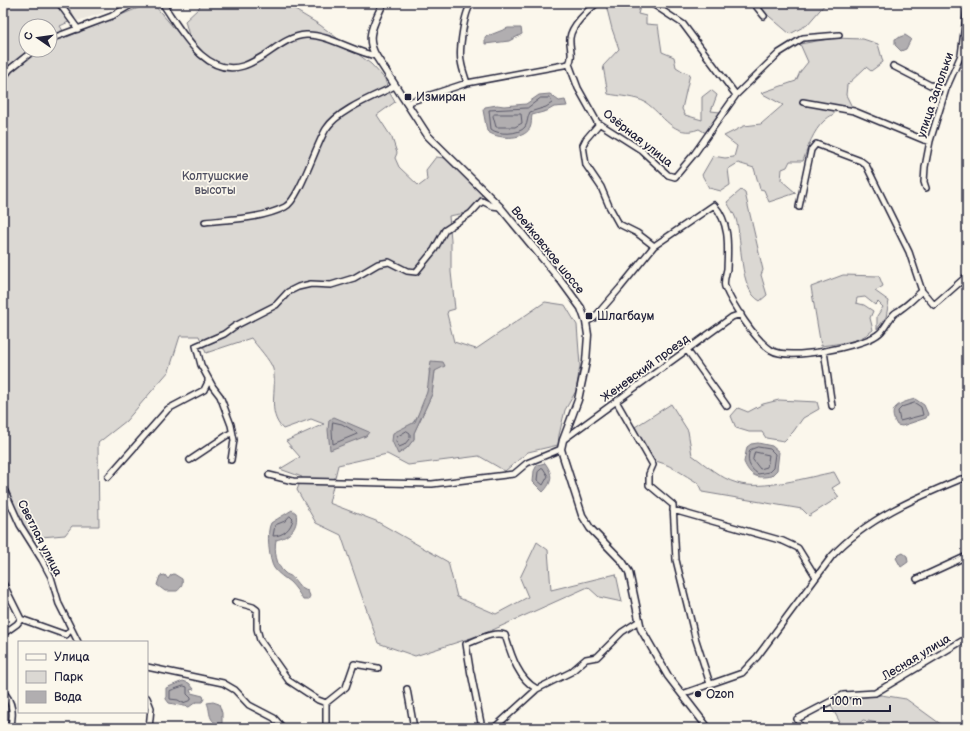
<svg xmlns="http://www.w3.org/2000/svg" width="970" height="731" viewBox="0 0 970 731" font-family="'Balsamiq Sans',sans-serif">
<rect width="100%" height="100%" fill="#fbf7ec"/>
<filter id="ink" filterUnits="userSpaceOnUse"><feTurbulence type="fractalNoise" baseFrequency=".025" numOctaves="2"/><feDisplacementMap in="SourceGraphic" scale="8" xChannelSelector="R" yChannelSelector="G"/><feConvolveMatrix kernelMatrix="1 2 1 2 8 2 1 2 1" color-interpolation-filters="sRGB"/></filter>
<g filter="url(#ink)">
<path fill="#ebe7df" d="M65 3H117L103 13 77 21Z"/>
<path fill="#dbd8d3" stroke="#7e7d87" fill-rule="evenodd" d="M3 3H66L75 19 60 26 67 37 143 6H155L193 50 185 21 199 8 201 3H297L295 10 320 25 371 64 385 79 388 90 395 102 377 115 392 138 397 153 395 158 399 167 419 186 427 180 426 170 436 157 445 158 483 193 471 212 449 216 451 240V272L455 309 448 311 447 314 454 342 476 349 545 302 565 305 577 325 580 366 576 391 565 410 559 435 558 445 528 452 505 471 479 456 408 465 387 454 338 465 329 503 376 521 448 562 457 597 496 614 528 597 520 578 537 542 548 550 551 590 616 574 622 602 599 597 588 587 486 633 415 656 378 643 341 535 316 523 297 490 302 477 280 469 300 457 286 441 324 424 311 419 283 429C266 412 278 389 273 369 271 361 256 345 251 338L206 353 199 336H180L169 371 126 421 98 443 99 526H72L65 535 41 537 25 535 7 499 3 497ZM26 26H50V50H26ZM429 369 435 371 432 394 414 433V439L407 448 398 454C402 445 405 432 411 425 423 411 431 388 429 369Z
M615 3H641L638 14 646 16V24L658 25 662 52 674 57 676 67 684 72 690 74 682 109 685 115 702 120V97L711 90 717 95 711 111 720 112 710 131 706 133 699 129C674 139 663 114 645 102 636 97 619 96 608 94L603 66 619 49 612 29 606 5Z
M761 3H826L807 25 790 34 763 11Z
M834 38 863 39 878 44 883 62 871 71 866 67 847 85 846 95 852 107 840 106C833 117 831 114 824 121 813 131 808 147 803 161H790L787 167 782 169 781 180 796 193 769 202 764 190 760 189 754 168 738 163 728 169 730 185 721 191 709 188 702 175 713 156 725 158 734 157 737 146 724 136 744 126 761 124 783 105 761 93 796 81 800 72 808 62 800 44Z
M741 190 745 193 763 270 761 275 767 295 760 301C738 289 743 241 736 219 734 213 730 208 727 202Z
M843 275 879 276 883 286 875 291 889 301 886 317 877 329V316L883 307 878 302 875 305 865 297 857 298 856 303 864 305 873 311 870 318 873 330C859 343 840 343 821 346L811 287Z
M779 400 817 402 819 409 803 418 793 432 784 441 766 438 762 432H749L736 428 731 416 738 408 748 412 763 404Z
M671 404 688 431 692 455C706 465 720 478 737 483 762 491 808 477 834 472L840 483 832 488 839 497 809 516 802 509 702 492 698 483C686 476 665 461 653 461L635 427Z
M881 695 906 699 946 728H886L882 724 863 720 854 728H843L830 704 834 701Z"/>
<path fill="#b1aeb0" stroke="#787681" d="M508 28H521L522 34 509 41 485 44V37Z
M905 35 911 39 906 49 901 51 895 45V39Z
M550 94 559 101 565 100 567 106 554 107 547 111 532 115C531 119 532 124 530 128 523 141 496 139 487 131L483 110 485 107 497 105 504 106 526 104 539 95Z
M431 361 443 362 445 366 435 371 432 394 414 433V439L407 448 398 454 392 441 393 433 415 422 427 392Z
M915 399 924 405 928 414 926 418 902 426 897 425C886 407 900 403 915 399Z
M334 417 369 432 366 436 330 450 328 430 329 420Z
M758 443 772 446 779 452 777 470 771 476C757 479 750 476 744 462L747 447 751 444Z
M545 463C553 474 553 482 543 492L533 482 534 471 537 465Z
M292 510 296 513C299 527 290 537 276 540 274 550 276 566 285 573 287 575 290 575 292 577 298 583 300 589 308 591L310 596 308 600H303C300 594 295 587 290 582 285 578 278 574 274 568 269 560 266 531 271 523 272 522 289 512 292 510Z
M903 553 907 556 908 562 901 567 896 558 899 555Z
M174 574 182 579C183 585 182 587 177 591H165L157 585 160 576 165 575 168 579 171 575Z
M183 681 189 683 194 689 190 690 191 693 203 696 204 699 202 702H196L189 707 169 703 166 699V688Z
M213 702 219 704 222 713V723L219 725C207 720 211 711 207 703Z"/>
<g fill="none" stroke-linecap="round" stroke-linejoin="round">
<path stroke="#5b5a6a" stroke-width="1" d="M541 98H550L552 103 546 107 530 112C527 117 528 123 525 127 519 135 497 135 491 129L489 110 527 108Z
M495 114H521L522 123 515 127H496L493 116Z
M915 403 921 407 923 415 900 421 898 411 902 407Z
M333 422 342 424 356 432 357 434 333 444 332 430Z
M407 431 410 433V438L404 445 399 447 396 441 397 437Z
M758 447 770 449 775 454 773 468 769 472 758 474C749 468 746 460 750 450Z
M755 452 769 455 767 467 760 469 753 460Z
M543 468 548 476 543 485 537 480 538 472Z
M290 516 293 519C291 529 283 536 273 536L275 525 285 521Z
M184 686 187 687V694L191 698V700L183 703 178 700 170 699V691Z"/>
<g stroke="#22223b" stroke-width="8">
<path id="minor" d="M59 3 78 29
M162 3C180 28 204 78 243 66 250 64 258 59 265 55 277 47 290 36 306 35 327 34 354 52 376 56
M651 3 683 24 736 95 779 53 803 38 839 35
M756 3V6L764 16
M50 39 112 16 134 3
M569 64 578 88 597 122 641 150 668 175 675 177 695 153 736 95
M893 66 930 85 946 89
M3 78 10 69 34 50
M467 83C465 76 462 69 461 61 459 50 464 11 472 3
M803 102 854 111 924 140 930 141
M406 103 467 83 569 64C574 56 569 47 570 38 571 26 588 10 597 3
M599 124 586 139 583 145 586 165 601 187 609 206 619 224 637 233 654 246
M926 188 924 182 925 167 930 141 946 89 961 55 967 9
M205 222C231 219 261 219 285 207 299 200 316 145 326 129 338 110 375 96 395 86
M967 229V233
M922 291 934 305 967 276
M586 322 594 318 620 288 654 246 714 205C730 223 728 246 727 269 726 274 723 282 725 287 732 304 755 340 771 350 788 361 860 347 877 335 885 330 887 321 894 314 896 312 899 311 901 309 909 304 915 297 922 291L909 252 866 165 861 161 816 144 811 150 799 207
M687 350 727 406
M824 351 832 406
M616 401 653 465 649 474V485L673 505 676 560 695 637 710 684
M563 440 732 317 741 314
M190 460 232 432
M231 460 234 440 231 425 220 396 213 387 201 365 196 346 224 334 235 326 276 305 288 292 298 287 311 284 331 285 354 278 378 264 389 262 407 271 416 272 434 250 445 230 471 213 482 201 492 206 500 207
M269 475 293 481 432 484 514 474 527 463 561 449
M108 477 168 409 204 390 208 382V378
M3 487 20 525 42 560 51 577 59 604 78 642
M673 510 783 541 798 548 816 577
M917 579 967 556
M3 583 21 619 17 624 3 634
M235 602 253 607 257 610V629L260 640 289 681 318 700 326 703
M21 619 66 635 71 629
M147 667 223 683 235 690 249 705 274 718 283 728
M471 673 482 728
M471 675 466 644C478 640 493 631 505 635 511 654 518 679 537 689
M407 689 414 728
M3 692C13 701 14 716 10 728
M682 694 742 673 757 657 832 556C866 519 915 498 961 479H967
M147 698 151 708 149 728
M326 703 346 687 354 664 378 668
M326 728V703
M494 728 537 689 571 672 586 659 597 657 622 632 639 621
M801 728 797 719 843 695 875 693 967 638"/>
</g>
<g stroke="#22223b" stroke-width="9">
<path id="tertiary" d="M383 3C375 23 364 36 376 56L428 136 500 207 562 282 581 308 586 322 588 335 586 362 578 400 563 440 561 449 563 456 582 515 590 528 622 561 629 572 641 629 668 676 708 728"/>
</g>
<use href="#minor" stroke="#fbf7ec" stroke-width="5"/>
<use href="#tertiary" stroke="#fbf7ec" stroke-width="6"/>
</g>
</g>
<g fill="#22223b" stroke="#fbf7ec" stroke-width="1.5">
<rect x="404" y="93" width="8" height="8" rx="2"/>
<rect x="585" y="312" width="8" height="8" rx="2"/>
<circle cx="698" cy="694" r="4"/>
</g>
<g text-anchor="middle" stroke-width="3.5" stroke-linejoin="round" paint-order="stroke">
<g font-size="12" fill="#22223b" stroke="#fbf7ec">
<text transform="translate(935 95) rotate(-71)" y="4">улица Запольки</text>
<text transform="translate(638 138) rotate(38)" y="4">Озёрная улица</text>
<text transform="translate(548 250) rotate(51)" y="4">Воейковское шоссе</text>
<text transform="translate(645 368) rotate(-36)" y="4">Женевский проезд</text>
<text transform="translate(40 538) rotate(63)" y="4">Светлая улица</text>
<text transform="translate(916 657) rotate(-31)" y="4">Лесная улица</text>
</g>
<g font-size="12" fill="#22223b" stroke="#fbf7ec" text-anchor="start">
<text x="416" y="101">Измиран</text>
<text x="597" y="320">Шлагбаум</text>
<text x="706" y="698">Ozon</text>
</g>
<g font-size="12" fill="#505061" stroke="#fbf7ec">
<text x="215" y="180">Колтушские<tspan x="215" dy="14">высоты</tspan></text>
</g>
</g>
<rect width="970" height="731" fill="none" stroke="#fbf7ec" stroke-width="16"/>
<rect x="8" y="8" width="954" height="715" fill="none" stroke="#22223b" stroke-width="1.5" filter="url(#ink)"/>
<rect x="18" y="641" width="130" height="72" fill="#fbf7ec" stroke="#a4a2a5"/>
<rect x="26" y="654" width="20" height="6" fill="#fbf7ec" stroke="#a4a2a5"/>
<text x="54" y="661" font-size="12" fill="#22223b">Улица</text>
<rect x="26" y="671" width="20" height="12" fill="#dbd8d3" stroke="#a4a2a5"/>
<text x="54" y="681" font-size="12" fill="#22223b">Парк</text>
<rect x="26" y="691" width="20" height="12" fill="#b1aeb0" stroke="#a4a2a5"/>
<text x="54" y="701" font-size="12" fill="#22223b">Вода</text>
<g transform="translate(38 38) rotate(283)"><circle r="19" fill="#fbf7ec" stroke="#a4a2a5"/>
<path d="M0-3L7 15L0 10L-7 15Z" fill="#22223b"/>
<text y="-6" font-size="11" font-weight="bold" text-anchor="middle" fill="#22223b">С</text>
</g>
<path d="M824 705v6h66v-6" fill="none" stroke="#22223b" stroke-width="2"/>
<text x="830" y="705" font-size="12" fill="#22223b" stroke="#fbf7ec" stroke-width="3" paint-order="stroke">100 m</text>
</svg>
